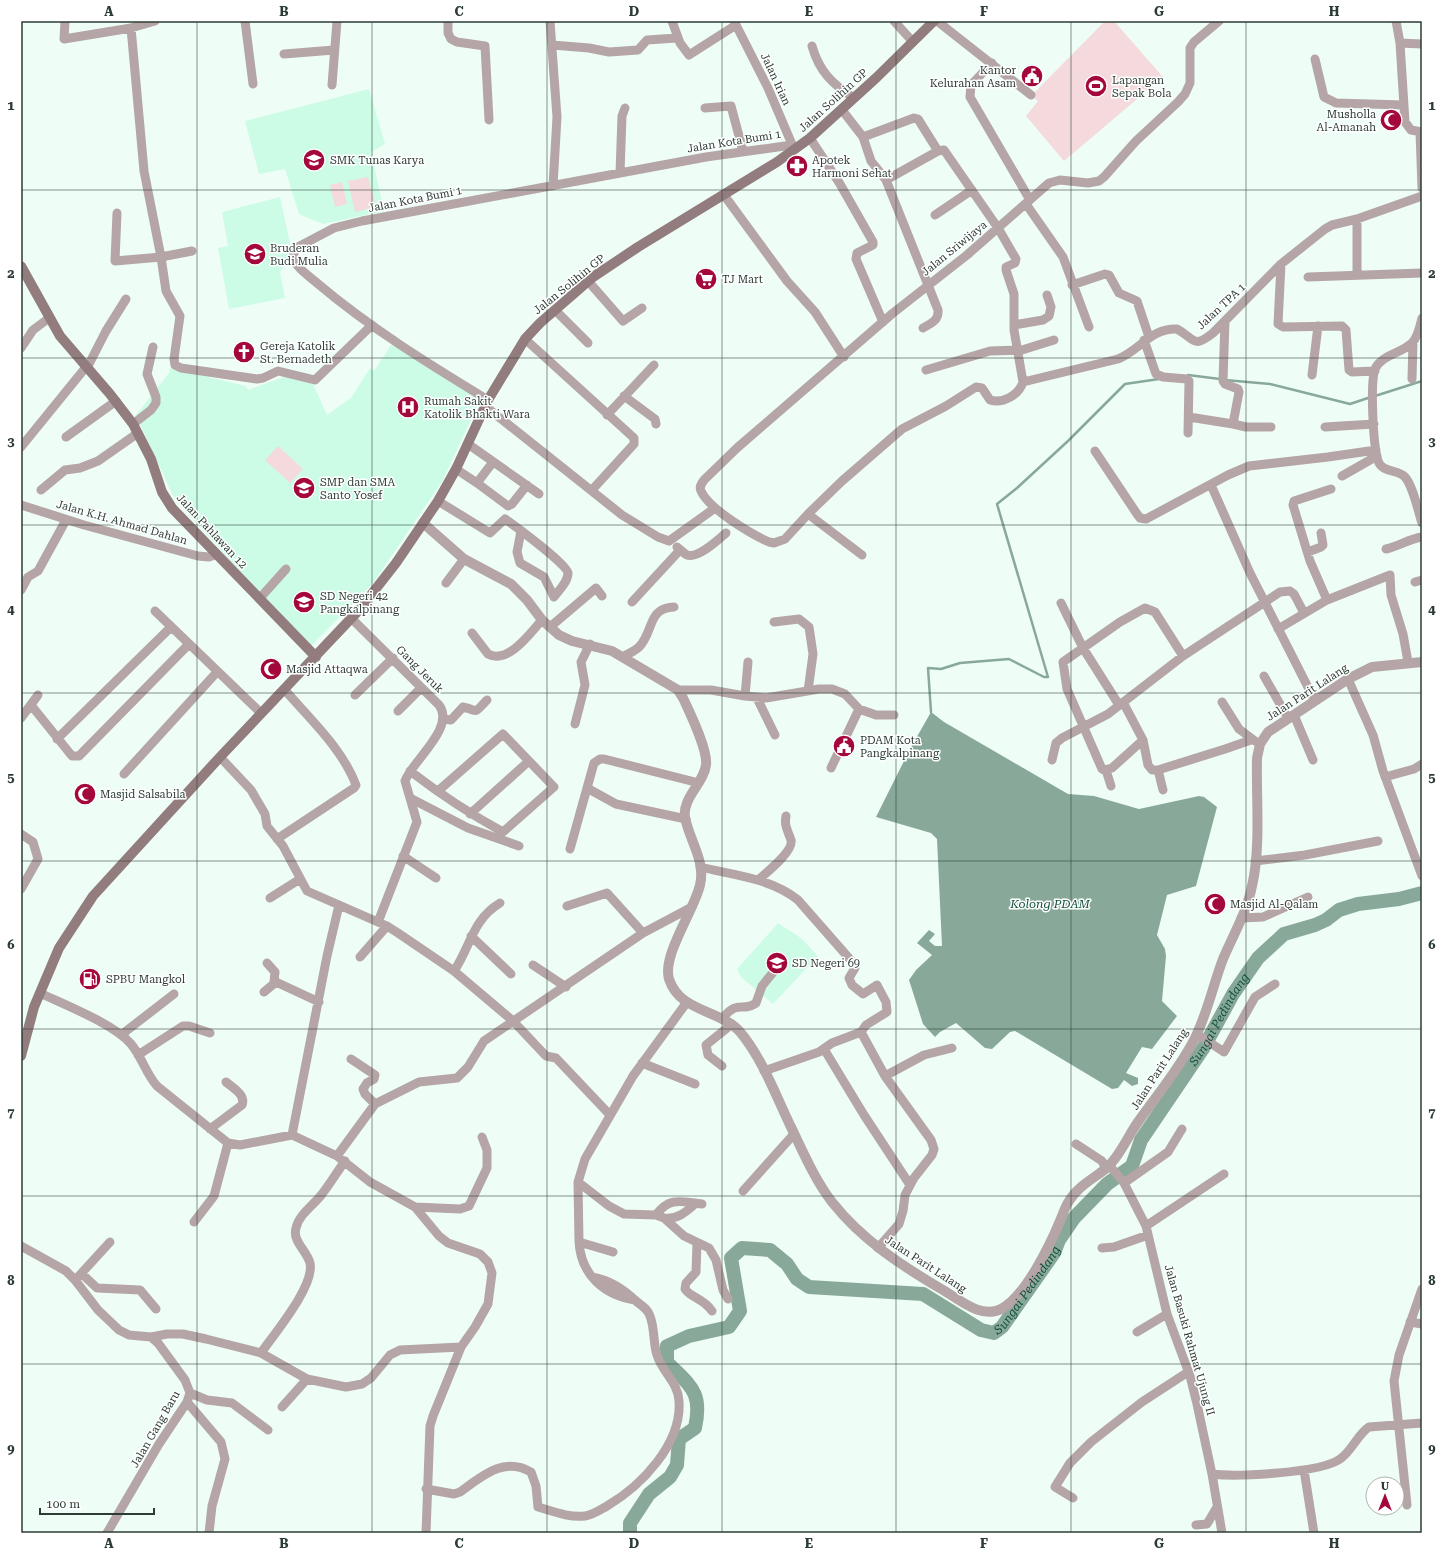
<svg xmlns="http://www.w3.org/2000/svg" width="1443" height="1554" viewBox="0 0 1443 1554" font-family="'Roboto Serif',serif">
<rect width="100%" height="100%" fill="#eefef7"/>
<path fill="#ccfce6" d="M369 89 385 144 371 152 384 211 323 224 299 214 285 169 259 174 245 121Z
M280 197 290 243 289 260 280 272 285 298 229 309 218 248 228 246 222 212Z
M393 342 481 398 443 480 374 582 311 646 260 595 173 496 136 415 169 373 170 368 246 386 248 390 289 375 313 384 327 415 351 398 370 368 374 371Z
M778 923 801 938 818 956 773 1004 741 977 737 969Z"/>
<path fill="#f4dadc" d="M1105 21H1114L1163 77 1064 161 1026 116 1038 101 1031 96Z
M368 177 376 207 355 212 348 181Z
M342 182 347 204 335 207 330 185Z
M278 446 303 469 290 483 265 460Z"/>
<path fill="#88a99a" d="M931 712 944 722 1068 794 1094 796 1139 809 1199 796 1204 797 1217 807 1196 886 1167 895 1157 935 1165 949 1166 956 1162 1001 1177 1016 1152 1049 1142 1047 1126 1073 1138 1078V1084L1132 1086 1124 1080 1118 1088 1112 1089 1015 1031 1010 1032 992 1049 985 1048 956 1023 940 1032 935 1037 923 1024 909 980 916 970 932 955 917 943 929 930 935 934 929 941 935 946H942L937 839 931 833 876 817 910 749Z"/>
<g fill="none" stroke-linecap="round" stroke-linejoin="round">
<path stroke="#88a99a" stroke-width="2.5" d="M1188 375 1220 379
M1225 380 1270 384 1350 404 1371 397
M1375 396 1422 381
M931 712 928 668 941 669 960 663 1009 659 1044 677H1048L997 504 1017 488 1068 441 1125 384 1159 379"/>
<path stroke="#88a99a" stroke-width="14" id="s1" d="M630 1533V1523L649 1494 670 1477 677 1465 679 1439 695 1428C703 1391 690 1386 667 1362V1346L689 1336 729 1327 740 1311 731 1258 742 1248 770 1250 787 1264 797 1279 809 1287 923 1294 981 1330 994 1333 1002 1327 1054 1253 1059 1240 1074 1218 1107 1184 1132 1166 1141 1140 1204 1047 1233 994 1258 958 1284 934 1315 925 1326 920 1339 910 1358 904 1399 899 1422 893"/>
<path stroke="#b5a5a6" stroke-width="9" d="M65 21 64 39 131 28 155 21
M245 21 253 84
M448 21V33L451 39 457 42 485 46 489 120
M550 21 557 117 553 186
M672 21 680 43 689 55 736 25
M734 21 768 88 794 149
M894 21 913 42
M937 21 1031 95
M1396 21 1400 43 1405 122 1411 130 1422 132
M1400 43 1422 44
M552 45 589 48 609 52 638 50 647 40 677 38
M812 46C819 71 832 84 854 98
M284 54 334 50
M1315 59 1324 97 1336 103 1403 105
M992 63 971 85 970 97 1030 200
M332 85 337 21
M705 108 731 106 743 151
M842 110 863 137 871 161 886 180 938 310C939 320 932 323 923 328
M1420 132 1422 188
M863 137 914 118 918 119 938 151
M810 138 840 184 873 242V245L857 253 856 259 883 322
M620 173 622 116 625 108
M886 180 938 151 944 150 998 228 1016 259 1015 263 1006 267V270L1014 294V330L1023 382C1019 395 1003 404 990 400L982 388 976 387 946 406 902 429 842 481 808 514 785 539 774 543 769 542C751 534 709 509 701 491 699 487 701 484 704 480L737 448 893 313 967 255 1049 183 1060 180 1088 183 1099 181 1104 177 1136 141 1178 102 1185 94 1190 83V48L1194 42 1219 21
M724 195 787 281 815 312 844 357
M1026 204 1063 257 1089 327
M117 213 115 261 161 257 144 171 131 28
M935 215 972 190
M192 251 161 257 166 291 180 316 174 359 175 365 181 368 257 379 263 378 278 371 315 380 372 325
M1281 264 1278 324 1283 327 1342 326 1346 330 1349 370 1352 372 1375 371
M1357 275V219
M1308 277 1422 273
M588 281 623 321 642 308
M1072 285 1105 274 1109 275 1119 293 1137 301 1149 337
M555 310 588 343
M1422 318C1420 326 1418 337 1412 343 1402 353 1381 355 1375 369 1370 383 1373 450 1379 463 1384 473 1398 469 1405 477 1413 486 1418 511 1422 523
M1014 325 1043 320 1049 316 1051 307 1047 295
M525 339 634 438V444L592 490
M1144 340 1156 374 1163 377 1187 379 1189 381 1188 433
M21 348 33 330 49 318
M87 368 106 331 126 299
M926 370 990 351 1022 350 1054 340
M1312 375 1318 326
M1412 379 1413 342
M1023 382 1118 359C1140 350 1151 328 1177 329 1195 339 1193 349 1213 333L1281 264 1325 229 1332 225 1357 219 1422 196
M624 396 655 419 656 424
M488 400C429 364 370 328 317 283 309 276 296 268 293 257L296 248 334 228 362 221 706 157 792 145
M485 406 622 515 658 537 669 541 715 508
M607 415 654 365
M1189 417 1233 424 1239 392 1238 389 1225 384 1223 381 1225 321
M133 424 151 410 156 403V397L147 374 153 347
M1233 424 1246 427H1271
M1325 427 1374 424
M66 437 116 401
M468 444 539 494
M21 447 86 367
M1095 451 1137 514 1140 518 1146 519 1228 475 1249 466 1328 457 1376 450
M456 469 477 483 508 506 512 504 527 485
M1342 476 1377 456
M477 483 493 462
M1211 485 1250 573 1315 701
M1331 489 1294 501 1293 505 1310 561 1327 600 1390 575 1391 595 1403 634 1408 662
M41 490 65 470 80 468 98 461 138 433
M438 501 490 533 505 519C515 526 568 565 568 573 568 582 559 590 554 597L544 577 520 563 517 552 521 531
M21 505 84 525 198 556 209 557 217 554
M808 514 862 555
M677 547C680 549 683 553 687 555 698 559 718 540 726 533
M1386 549C1400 546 1408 539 1422 537
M1308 552 1321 547 1323 545 1321 533
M1415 582 1422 580
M446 583 464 559
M21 590 28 577 38 571 66 520
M260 598 286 569
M632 602 680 550
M1061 603 1083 648 1119 705
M155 611 261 713
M351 618 439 705C456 728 412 761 405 781L417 822 378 922
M774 622 799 619 809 627 813 654 808 691
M550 627 596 588 602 596
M1278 629 1327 600
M472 633 488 654C508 665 531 632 542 620
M622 657C628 654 635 651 639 647 654 632 647 608 674 607
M1264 676 1288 718
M1348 679 1373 735 1383 771 1422 876
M678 690H711L745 696 766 698 819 689H832L845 694 859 709 831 768
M355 695 393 658
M745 696 748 662
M757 698 775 735
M1123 702 1143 740 1148 765 1152 770H1158L1225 749 1251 740
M1222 702 1239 729 1255 741
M31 705 72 756H79L189 644
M859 709 876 715H894
M398 711 421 688
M1294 715 1313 760
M21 718 38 695
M443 719 451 720 463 707C479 710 472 716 487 700
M575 724 585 685 581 662 590 644
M57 739 171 627
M1143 740 1112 768 1104 770 1102 769 1067 689 1063 662 1120 622 1145 608 1155 612 1183 656
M220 757 251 790 265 814 267 826 283 846 307 891 387 926 398 933 454 971 513 1021 546 1056 556 1058 610 1115
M1052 760 1056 743 1062 738 1108 714 1183 656 1280 592 1290 591 1294 594 1304 613
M1106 770 1111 786
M1158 770 1163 790
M410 771C440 794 470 814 503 832L554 787 503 734 438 791
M124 774 217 672
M1385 777 1414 769 1422 764
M587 788 616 804 686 819
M410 798 468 828 519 846
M470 814 529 761
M21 834 33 842 38 859 21 889
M277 839 354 788 356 785C342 748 309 718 284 689
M570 849 594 763 600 759H604L699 783
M403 856 436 878
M1255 861 1305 855 1378 841
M700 867C733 875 771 878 798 900L855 965V968L849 978 852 985 863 994 877 985 886 1002 887 1012 866 1025 861 1032
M758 880C766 873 794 851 791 840 788 831 784 826 786 816
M270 898 300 879
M567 906 607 893 643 933
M1241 918 1263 917 1308 897
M471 936 511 974
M360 957 387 926
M267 963 275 972 274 982
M533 965 566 987
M454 971C471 946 472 920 500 903
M264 992 276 982 319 1002
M40 993C65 1005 114 1024 131 1044 142 1057 146 1074 157 1086L228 1143 240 1145 292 1135 337 1156 375 1104 419 1082 457 1078 468 1067 484 1041 643 933 692 907
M723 1018C738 999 742 1013 756 1003L762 986 775 970
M1197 1034 1224 1052 1255 997 1275 984
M121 1035 174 994
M824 1049 864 1115 910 1185
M138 1055 183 1026H189L210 1033
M351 1059 375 1075 374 1079 367 1083 363 1089 365 1094 375 1104
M642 1063 695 1084
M722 1066 708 1055 706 1045 732 1024
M764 1071 819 1052 832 1043 861 1032 885 1076 931 1140 934 1149 932 1155 914 1178 905 1195 903 1211 899 1224 878 1248
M885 1076 924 1055 952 1048
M210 1129 242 1105C246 1095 233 1088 226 1082
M292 1135 327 956 339 905
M1076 1144 1102 1161 1106 1169
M337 1156 370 1182 415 1207 439 1236 448 1243 480 1254 488 1262 492 1273 488 1304 475 1327 461 1347 433 1416 430 1426 426 1533
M1110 1166 1124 1183 1146 1226 1167 1314 1190 1376 1197 1404 1212 1474C1237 1477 1321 1473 1340 1459 1352 1451 1357 1435 1369 1427L1422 1423
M578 1182 609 1206 624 1214 656 1215 664 1218 684 1236 709 1248 716 1260 723 1290 728 1299
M1124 1183 1168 1152 1182 1129
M743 1191 794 1134
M415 1207 460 1209 469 1206 487 1168V1150L482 1137
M656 1215C670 1196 682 1202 702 1204
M664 1218C677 1220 686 1212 695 1204
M194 1222 214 1196 228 1143
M1146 1226 1224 1174
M579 1242 613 1252
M697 1243 696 1272 686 1283 685 1289C691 1298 703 1298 712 1311
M21 1246 66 1271 75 1280 98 1310 119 1330 129 1335 151 1337 158 1343 185 1380 190 1393 187 1402 159 1444 107 1533
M1102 1248 1114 1247 1148 1235
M82 1274 97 1288 140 1290 156 1309
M78 1277 110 1242
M635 1300C604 1295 581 1275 579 1242L578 1182 585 1159 633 1076 687 1002
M1410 1322 1422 1324
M1137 1332 1167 1314
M151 1337 167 1334H183L206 1339 261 1353 307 1379 346 1387 362 1384 371 1378 390 1355 400 1350 461 1347
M261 1353C274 1334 315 1286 310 1263 307 1251 292 1241 296 1228 299 1214 314 1205 322 1194 330 1184 337 1172 345 1161
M190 1393 207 1400 232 1403 268 1430
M187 1402 221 1442 225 1459 212 1506 209 1533
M282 1407 307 1379
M1304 1470 1314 1533
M1212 1474 1222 1533
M426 1489 454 1494 460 1492C482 1476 504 1456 531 1472L536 1486 538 1507C552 1511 569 1518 585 1516 593 1515 600 1510 607 1506 641 1486 682 1444 679 1401 678 1382 662 1372 657 1355 653 1343 655 1329 650 1316 648 1309 642 1306 636 1301 623 1289 610 1280 592 1277
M1073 1498 1055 1487 1070 1463 1091 1442 1142 1402 1188 1372
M1407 1505 1394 1381 1399 1355 1422 1289
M1196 1525 1207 1524 1217 1507"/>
<path stroke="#b5a5a6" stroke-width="10" d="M423 523 464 559 511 584 527 600 542 620 559 635 572 641 612 651 678 690 683 698C690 713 708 750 706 765 704 783 682 798 685 817 689 840 706 861 700 885 694 911 662 955 669 979 680 1013 721 1009 741 1033 763 1060 776 1096 791 1127 803 1152 815 1180 832 1202 862 1240 902 1266 943 1290 960 1300 981 1319 1001 1309 1025 1297 1050 1245 1060 1221 1063 1214 1065 1207 1069 1201 1076 1189 1089 1181 1100 1173 1118 1161 1126 1139 1138 1122 1157 1095 1179 1069 1194 1040 1207 1015 1213 985 1223 959 1233 935 1247 912 1252 886 1261 848 1256 798 1257 758L1260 744 1268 732 1348 679 1372 667 1422 662"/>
<path stroke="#937c7e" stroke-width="10" d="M21 266 60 336 110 394 133 424 151 459 162 492 172 508 316 657
M21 1056 34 1007 59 948 93 896 220 757 360 609 396 563 438 501 456 469 488 400 525 339 540 323 593 277 638 247 777 162 810 138 876 78 934 21"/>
</g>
<path fill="none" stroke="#2c3c35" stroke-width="1" stroke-opacity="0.55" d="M197 21V1533M372 21V1533M547 21V1533M722 21V1533M896 21V1533M1071 21V1533M1246 21V1533M21 190H1422M21 358H1422M21 525H1422M21 693H1422M21 861H1422M21 1029H1422M21 1196H1422M21 1364H1422"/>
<defs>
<g id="civic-disc" transform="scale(1.15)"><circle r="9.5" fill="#a3073b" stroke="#fff"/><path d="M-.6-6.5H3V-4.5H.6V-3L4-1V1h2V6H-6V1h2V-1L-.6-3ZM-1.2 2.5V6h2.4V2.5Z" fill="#fff"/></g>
<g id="stadium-disc" transform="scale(1.15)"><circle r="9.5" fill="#a3073b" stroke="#fff"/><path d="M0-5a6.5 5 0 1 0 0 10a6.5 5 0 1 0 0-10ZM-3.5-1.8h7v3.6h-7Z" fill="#fff"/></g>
<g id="mosque-disc" transform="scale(1.15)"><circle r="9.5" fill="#a3073b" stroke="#fff"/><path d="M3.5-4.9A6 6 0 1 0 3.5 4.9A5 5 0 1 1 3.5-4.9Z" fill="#fff"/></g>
<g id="school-disc" transform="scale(1.15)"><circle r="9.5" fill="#a3073b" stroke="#fff"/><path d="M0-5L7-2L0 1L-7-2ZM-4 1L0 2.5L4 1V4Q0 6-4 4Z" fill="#fff"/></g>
<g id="pharmacy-disc" transform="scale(1.15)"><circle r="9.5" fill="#a3073b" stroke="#fff"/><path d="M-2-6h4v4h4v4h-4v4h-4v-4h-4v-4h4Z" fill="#fff"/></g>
<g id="university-disc" transform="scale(1.15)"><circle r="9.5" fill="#a3073b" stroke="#fff"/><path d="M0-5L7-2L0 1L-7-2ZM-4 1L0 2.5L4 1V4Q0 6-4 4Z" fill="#fff"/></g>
<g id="supermarket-disc" transform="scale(1.15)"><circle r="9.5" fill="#a3073b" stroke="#fff"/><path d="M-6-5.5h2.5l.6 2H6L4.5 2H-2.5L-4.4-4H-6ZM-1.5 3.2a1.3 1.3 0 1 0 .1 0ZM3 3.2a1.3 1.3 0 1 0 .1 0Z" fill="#fff"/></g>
<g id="church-disc" transform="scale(1.15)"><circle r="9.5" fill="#a3073b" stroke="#fff"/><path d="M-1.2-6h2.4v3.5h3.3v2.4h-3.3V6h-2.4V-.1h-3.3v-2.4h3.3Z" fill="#fff"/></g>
<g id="hospital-disc" transform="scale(1.15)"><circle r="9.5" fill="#a3073b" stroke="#fff"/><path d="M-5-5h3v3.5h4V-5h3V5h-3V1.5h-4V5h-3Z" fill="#fff"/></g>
<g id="fuel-disc" transform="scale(1.15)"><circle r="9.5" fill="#a3073b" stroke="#fff"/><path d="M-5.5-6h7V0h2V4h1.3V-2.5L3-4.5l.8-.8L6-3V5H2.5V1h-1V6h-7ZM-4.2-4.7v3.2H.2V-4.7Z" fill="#fff"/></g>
</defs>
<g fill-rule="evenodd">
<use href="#civic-disc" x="1032" y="76"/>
<use href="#stadium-disc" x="1096" y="86"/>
<use href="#mosque-disc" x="1391" y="120"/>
<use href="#school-disc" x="314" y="160"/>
<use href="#pharmacy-disc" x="797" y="166"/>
<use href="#university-disc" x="255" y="254"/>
<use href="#supermarket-disc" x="706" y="279"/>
<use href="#church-disc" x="244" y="352"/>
<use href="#hospital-disc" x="408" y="407"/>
<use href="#school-disc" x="304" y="488"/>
<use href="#school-disc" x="304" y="602"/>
<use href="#mosque-disc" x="271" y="669"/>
<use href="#civic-disc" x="844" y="746"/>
<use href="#mosque-disc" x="85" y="794"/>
<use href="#mosque-disc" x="1215" y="904"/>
<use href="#school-disc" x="777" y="963"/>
<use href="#fuel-disc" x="90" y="979"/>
</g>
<g text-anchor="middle" stroke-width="3" stroke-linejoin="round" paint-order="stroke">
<g font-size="11" fill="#2c3c35" stroke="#fff" text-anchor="start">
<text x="1016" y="74" text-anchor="end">Kantor<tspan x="1016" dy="13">Kelurahan Asam</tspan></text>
<text x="1112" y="84">Lapangan<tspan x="1112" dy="13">Sepak Bola</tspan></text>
<text x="1376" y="118" text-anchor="end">Musholla<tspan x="1376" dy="13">Al-Amanah</tspan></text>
<text x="330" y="164">SMK Tunas Karya</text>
<text x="812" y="164">Apotek<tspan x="812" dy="13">Harmoni Sehat</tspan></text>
<text x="270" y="252">Bruderan<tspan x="270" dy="13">Budi Mulia</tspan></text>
<text x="722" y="283">TJ Mart</text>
<text x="260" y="350">Gereja Katolik<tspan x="260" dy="13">St. Bernadeth</tspan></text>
<text x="424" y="405">Rumah Sakit<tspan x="424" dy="13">Katolik Bhakti Wara</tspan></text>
<text x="320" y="486">SMP dan SMA<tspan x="320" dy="13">Santo Yosef</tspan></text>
<text x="320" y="600">SD Negeri 42<tspan x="320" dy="13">Pangkalpinang</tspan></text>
<text x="286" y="673">Masjid Attaqwa</text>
<text x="860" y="744">PDAM Kota<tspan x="860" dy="13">Pangkalpinang</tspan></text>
<text x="100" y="798">Masjid Salsabila</text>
<text x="1230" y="908">Masjid Al-Qalam</text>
<text x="792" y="967">SD Negeri 69</text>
<text x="106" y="983">SPBU Mangkol</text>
</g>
<g font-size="11" fill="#2c3c35" stroke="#fff">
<text transform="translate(776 79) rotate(65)" y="4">Jalan Irian</text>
<text transform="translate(833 100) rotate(-42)" y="4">Jalan Solihin GP</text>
<text transform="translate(734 141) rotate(-9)" y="4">Jalan Kota Bumi 1</text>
<text transform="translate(415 199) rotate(-11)" y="4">Jalan Kota Bumi 1</text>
<text transform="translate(954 248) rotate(-39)" y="4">Jalan Sriwijaya</text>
<text transform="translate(569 284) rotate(-39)" y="4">Jalan Solihin GP</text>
<text transform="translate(1221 306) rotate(-43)" y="4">Jalan TPA 1</text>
<text transform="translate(122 522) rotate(16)" y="4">Jalan K.H. Ahmad Dahlan</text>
<text transform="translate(212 531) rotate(47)" y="4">Jalan Pahlawan 12</text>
<text transform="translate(420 669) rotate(45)" y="4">Gang Jeruk</text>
<text transform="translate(1307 692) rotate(-33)" y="4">Jalan Parit Lalang</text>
<text transform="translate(1159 1069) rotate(-57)" y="4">Jalan Parit Lalang</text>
<text transform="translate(926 1264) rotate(33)" y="4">Jalan Parit Lalang</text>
<text transform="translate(1190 1340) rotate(74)" y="4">Jalan Basuki Rahmat Ujung II</text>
<text transform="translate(155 1429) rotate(-60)" y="4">Jalan Gang Baru</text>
</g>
<g font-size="12" font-style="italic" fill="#10503b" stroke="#fff">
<text x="1050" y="908">Kolong PDAM</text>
<text dy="4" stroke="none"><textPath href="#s1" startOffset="1046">Sungai Pedindang</textPath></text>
<text dy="4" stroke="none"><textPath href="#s1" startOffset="710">Sungai Pedindang</textPath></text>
</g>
</g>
<rect width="1443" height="1554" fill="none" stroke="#ffffff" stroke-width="44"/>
<g transform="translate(1385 1496)"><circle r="19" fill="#ffffff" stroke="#abb1ae"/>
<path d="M0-3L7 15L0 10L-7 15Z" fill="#a3073b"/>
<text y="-6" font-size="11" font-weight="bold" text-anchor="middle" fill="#2c3c35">U</text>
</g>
<path d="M40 1508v6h114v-6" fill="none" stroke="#2c3c35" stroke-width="2"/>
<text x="46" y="1508" font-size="12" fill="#2c3c35" stroke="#ffffff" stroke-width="3" paint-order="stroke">100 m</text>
<rect x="22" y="22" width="1399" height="1510" fill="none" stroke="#2c3c35" stroke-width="1.5"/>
<g font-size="13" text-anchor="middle" font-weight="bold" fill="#2c3c35">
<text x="109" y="16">A</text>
<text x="284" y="16">B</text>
<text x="459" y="16">C</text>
<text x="634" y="16">D</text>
<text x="809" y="16">E</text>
<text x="984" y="16">F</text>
<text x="1159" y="16">G</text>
<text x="1334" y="16">H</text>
<text x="11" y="110">1</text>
<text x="1432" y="110">1</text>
<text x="11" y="278">2</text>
<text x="1432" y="278">2</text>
<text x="11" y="446">3</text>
<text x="1432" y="446">3</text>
<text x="11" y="614">4</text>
<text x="1432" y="614">4</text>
<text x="11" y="782">5</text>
<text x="1432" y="782">5</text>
<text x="11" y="949">6</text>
<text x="1432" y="949">6</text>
<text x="11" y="1117">7</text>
<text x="1432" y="1117">7</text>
<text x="11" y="1285">8</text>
<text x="1432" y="1285">8</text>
<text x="11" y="1453">9</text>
<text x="1432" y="1453">9</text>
<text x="109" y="1548">A</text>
<text x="284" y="1548">B</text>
<text x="459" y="1548">C</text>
<text x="634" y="1548">D</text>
<text x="809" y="1548">E</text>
<text x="984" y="1548">F</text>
<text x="1159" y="1548">G</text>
<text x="1334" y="1548">H</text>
</g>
</svg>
